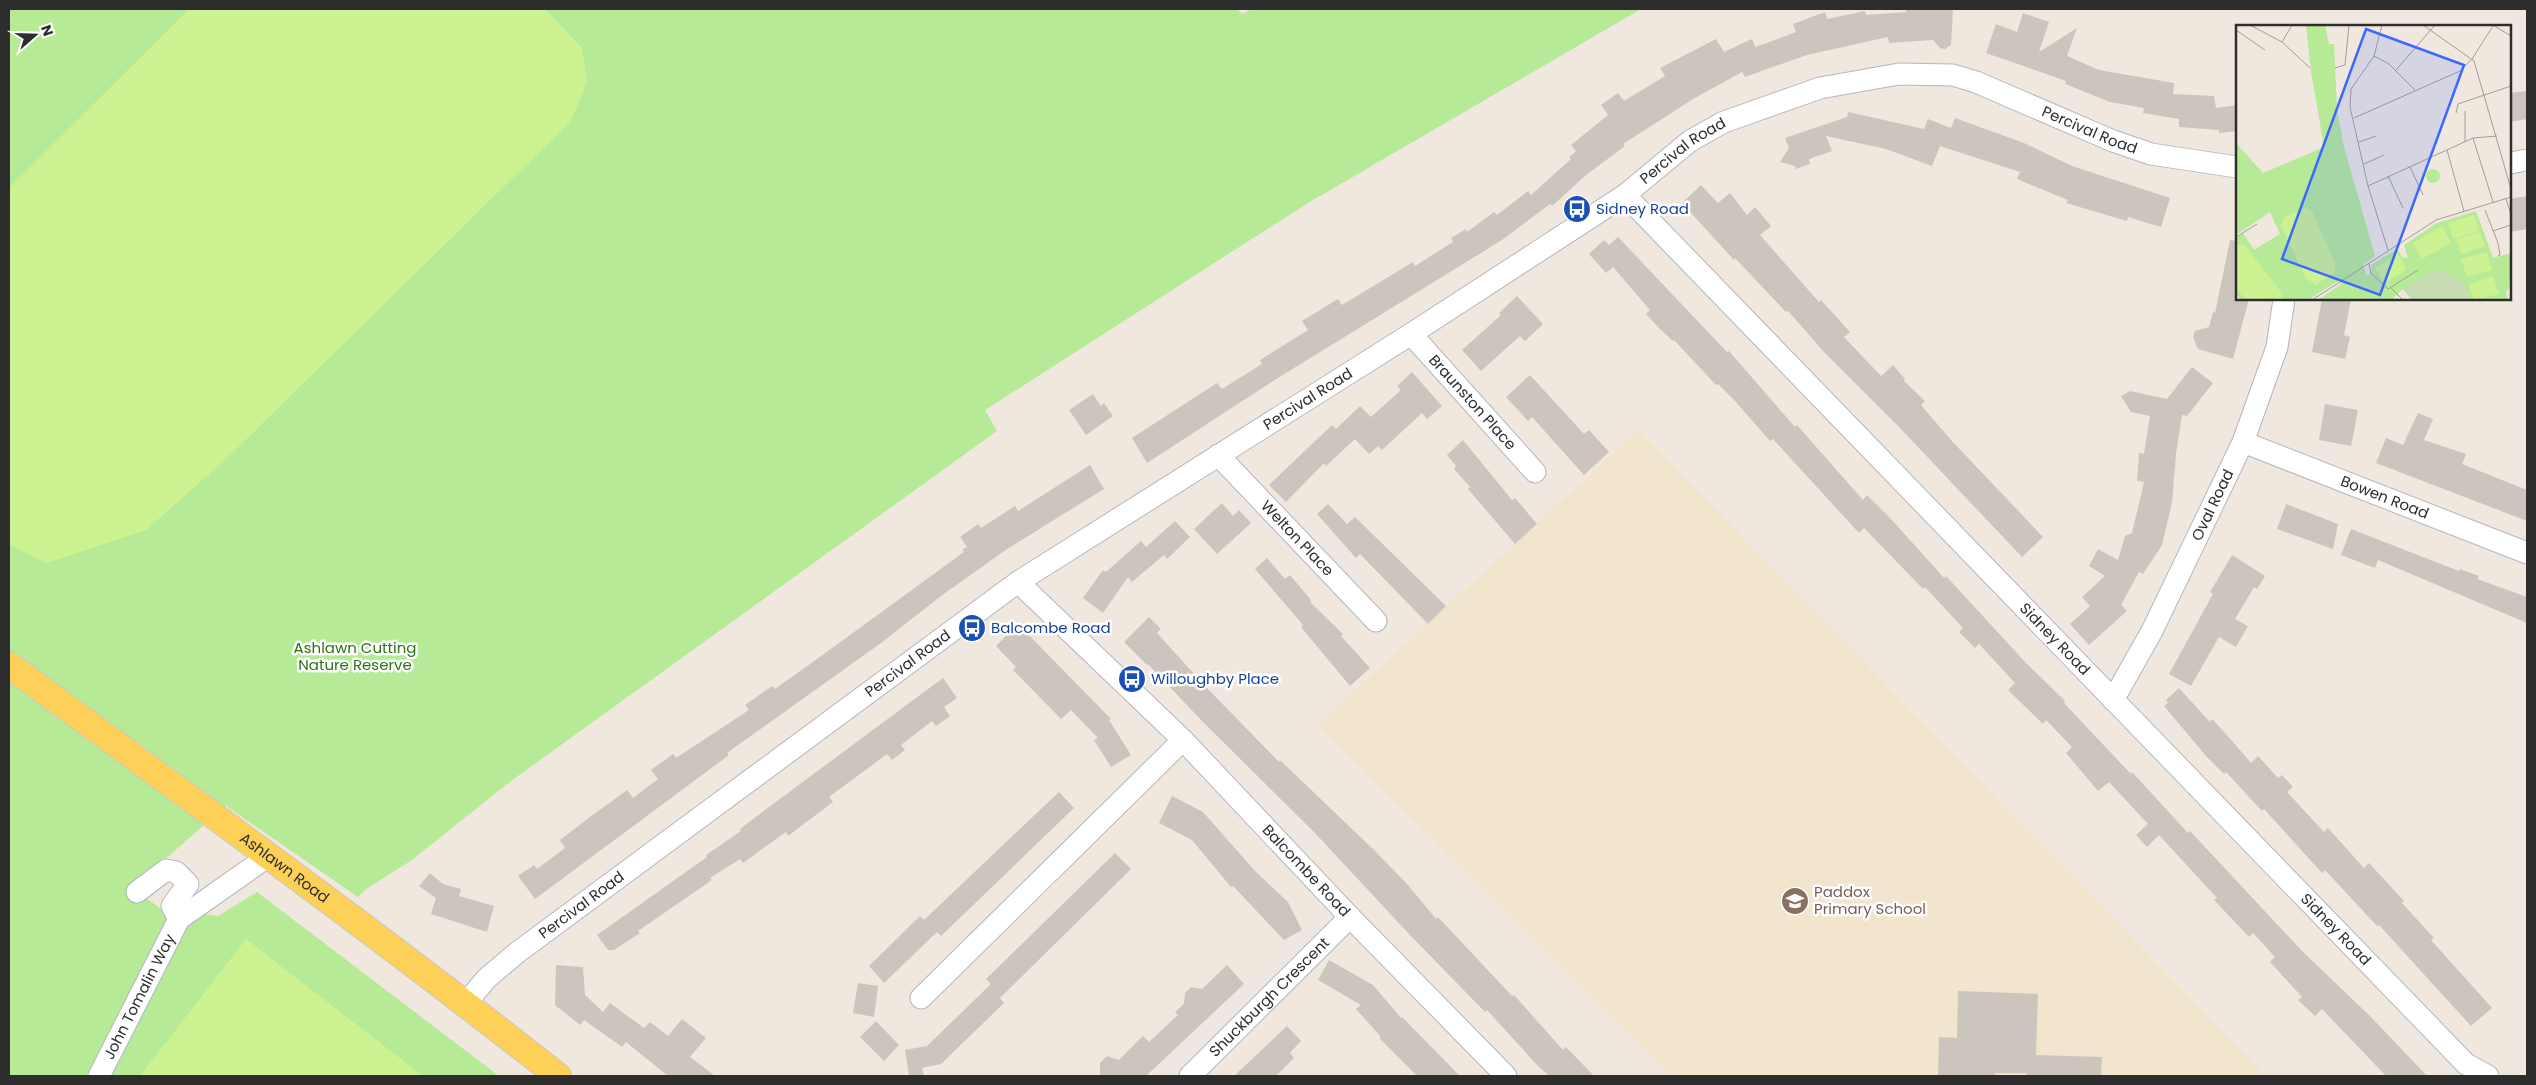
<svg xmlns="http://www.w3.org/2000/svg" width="2536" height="1085" viewBox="0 0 2536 1085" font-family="Poppins,sans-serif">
<rect width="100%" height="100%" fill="#f0e8df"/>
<path fill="#f2e5cd" d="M1639 430 2266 1076H1673L1317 725Z"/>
<path fill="#b7ea97" d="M9 9H1237L1242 14 1252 9H1641L1308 203 985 410 997 431 511 781 412 860 366 889 358 897 226 806 132 888 160 908 218 916 257 892 499 1076H9Z"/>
<path fill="#cdf292" d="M189 9H545L582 48 587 82 571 121 225 460 146 530 47 563 9 545V188Z
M246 939 423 1076H140Z"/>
<path fill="#cbc5be" d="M1906 9H1953L1951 45 1945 49 1940 48 1933 40 1889 43 1888 37 1807 55 1745 77 1742 72 1693 99 1623 144 1625 146 1585 176 1552 206 1550 204 1502 240 1273 381 1147 463 1132 438 1217 383 1222 389 1262 364 1260 360 1308 330 1302 321 1338 299 1342 305 1413 262 1415 266 1453 242 1451 238 1466 229 1467 232 1494 212 1497 215 1528 191 1531 195 1571 159 1569 157 1576 151 1571 145 1608 115 1601 105 1618 93 1624 101 1665 76 1660 68 1716 39 1724 52 1752 39 1755 47 1775 40 1796 32 1793 24 1825 12 1827 19 1865 11 1866 15 1906 12Z
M2023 13 2049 22 2039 52 2077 28 2067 56 2099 70 2174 83 2173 94 2214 96 2216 108 2237 105V131L2219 133V130L2179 127V119L2143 113 2144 108 2110 102 2065 84 2066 81 1986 53 1996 24 2017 32Z
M2527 91V119L2510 122V93Z
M1848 112 1924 129 1928 119 1951 128 1955 118 2024 143 2072 166 2170 198 2161 227 2128 217 2127 221 2066 203 2068 200 2017 179 2020 172 1940 146 1932 166 1886 149 1826 136 1832 151 1809 159 1810 164 1796 169 1795 166 1780 162 1789 148 1785 138 1847 117Z
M1701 185 1718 203 1730 193 1747 215 1755 207 1771 226 1760 235 1819 302 1821 300 1850 332 1844 337 1881 376 1893 365 1905 379 1904 381 1925 401 1921 405 1951 440 2043 537 2022 557 1899 427 1825 353 1788 311 1786 312 1735 258 1734 260 1682 203Z
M2527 196V229L2510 232V199Z
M1618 237 1727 352 1729 351 1795 427 1797 425 1863 500 1867 495 1892 520 1944 578 1946 576 2026 663 2065 701 2064 703 2130 773 2132 772 2188 833 2190 831 2303 952 2371 1017 2427 1076H2386L2322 1009 2315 1016 2298 1000 2302 997 2270 962 2275 957 2253 933 2249 937 2214 900 2217 898 2159 835 2147 847 2136 835 2148 824 2109 782 2098 791 2066 753 2072 747 2046 720 2043 724 2008 690 2015 683 1979 644 1975 648 1959 632 1963 628 1925 587 1923 589 1864 528 1859 533 1773 439 1770 441 1735 401 1718 384 1716 385 1674 340 1673 341 1660 329 1646 314 1650 310 1613 267 1606 273 1589 254 1604 240 1609 245Z
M2230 240 2237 241V299H2249L2233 359 2198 349 2193 337 2195 331 2209 327 2213 312 2215 313Z
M1517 296 1543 324 1525 341 1520 336 1481 371 1462 350 1501 315 1499 313Z
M2322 299H2351L2344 335 2350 337 2345 359 2312 352Z
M2192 367 2213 383 2187 416 2182 415 2176 454 2172 503 2162 545 2143 574 2139 572 2121 605 2127 611 2089 645 2070 624 2090 606 2082 597 2105 576 2089 566 2098 549 2118 560 2125 536 2132 533 2144 482 2137 481 2139 453 2144 454 2150 416 2131 412 2121 396 2130 391 2167 399Z
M1412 372 1442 406 1427 419 1422 413 1382 450 1378 446 1369 454 1355 439 1326 466 1324 463 1286 502 1269 485 1332 425 1336 429 1360 406 1371 417 1401 390 1397 386Z
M1530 375 1584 434 1589 430 1609 452 1584 475 1532 417 1528 421 1506 397Z
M1093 394 1101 406 1104 403 1113 416 1086 435 1069 410Z
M2325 404 2358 410 2351 446 2319 440Z
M2418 413 2433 419 2424 440 2466 454 2462 464 2527 490V521L2376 463 2386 438 2403 445Z
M1463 440 1512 500 1515 498 1537 524 1515 544 1468 489 1470 487 1454 469 1456 466 1447 455Z
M1090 465 1104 489 1007 549 941 596 881 643 727 753 729 755 535 899 518 876 534 865 537 869 565 848 560 840 590 817 627 790 633 798 658 779 651 770 673 754 676 758 749 710 745 705 772 686 775 689 817 659 964 552 962 550 967 547 960 537 978 524 981 528 1015 506 1018 511Z
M1222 503 1233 516 1239 510 1251 523 1217 554 1194 529Z
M1328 504 1347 524 1355 517 1446 606 1428 624 1360 554 1356 558 1317 514Z
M2286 504 2338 524 2333 549 2277 529Z
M1175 521 1190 537 1167 559 1164 555 1132 582 1128 577 1103 613 1083 598 1103 570 1106 572 1141 541 1146 547Z
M2351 529 2459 571 2460 569 2479 576 2477 579 2527 597V623L2378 560 2375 568 2341 555Z
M2232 555 2265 576 2257 589 2254 587 2235 619 2248 626 2236 647 2219 637 2191 686 2169 674 2213 594 2210 592Z
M1267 558 1285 579 1290 575 1311 600 1310 602 1343 634 1341 636 1370 668 1350 686 1301 627 1303 625 1255 569Z
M1149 617 1161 629 1157 633 1206 687 1279 762 1280 760 1375 851 1408 885 1436 919 1438 917 1512 996 1514 995 1563 1050 1566 1047 1594 1076H1549L1538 1066 1487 1010 1485 1012 1409 934 1314 832 1203 722 1148 664 1147 665 1124 642Z
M1018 624 1111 719 1109 720 1131 755 1111 767 1094 740 1098 738 1071 710 1061 719 1013 670 1016 667 996 646Z
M943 678 957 698 944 707 950 716 936 726 932 721 901 745 905 750 892 760 887 754 829 797 833 802 788 836 786 832 743 863 740 859 710 878 712 880 638 931 640 933 614 950H608L597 935 707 857 706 855 741 831 740 829 765 810Z
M2179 688 2210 722 2212 719 2227 735 2251 763 2258 756 2278 778 2282 775 2293 787 2287 792 2324 832 2328 828 2364 868 2369 863 2404 901 2402 903 2434 938 2431 940 2492 1008 2471 1026 2379 925 2377 926 2325 870 2322 873 2264 809 2262 811 2226 772 2224 774 2206 756 2164 706 2168 703 2166 700Z
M1059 792 1074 808 941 936 937 932 884 983 869 966 920 916 924 920Z
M1172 796 1203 812 1256 872 1288 902 1302 930 1284 940 1233 886 1231 887 1192 840 1159 823Z
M1115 853 1131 869 1000 998 1004 1003 941 1064 922 1068 924 1076H909L905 1050 927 1046 991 984 986 979Z
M430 873 443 884 461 889 459 896 494 906 487 932 431 914 436 898 419 886Z
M1329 960 1373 985 1401 1018 1402 1017 1460 1076H1417L1379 1038 1381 1037 1356 1009 1361 1005 1318 980Z
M556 965 583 967 585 995 603 1012 610 1003 644 1028 650 1022 668 1036 682 1019 706 1038 690 1057 715 1076H668L626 1042 622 1047 584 1020 580 1025 555 1005Z
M1227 965 1244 984 1146 1076H1100V1063L1107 1056 1119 1060 1143 1036 1149 1042 1178 1015 1175 1012 1184 1004 1185 993 1191 987 1202 989Z
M858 983 878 986 874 1017 853 1013Z
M1958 991 2038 994 2036 1055 2102 1057 2101 1076H2026V1073H1995V1076H1938L1939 1037 1957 1038Z
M876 1021 899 1045 884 1061 860 1037Z
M1287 1026 1301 1041 1290 1053 1294 1058 1276 1076H1234Z"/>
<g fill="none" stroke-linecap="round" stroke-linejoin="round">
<g stroke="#b3b6c2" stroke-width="23">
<g id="minor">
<path d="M2510 163 2527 160"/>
<path id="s1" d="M1625 195 2466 1064 2488 1076"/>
<path id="s2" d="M1411 334 1535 472"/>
<path id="s3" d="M2243 442 2527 553"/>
<path id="s4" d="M1218 455 1376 621"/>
<path id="s5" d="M1018 582 1183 740 1350 917 1506 1076"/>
<path id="s6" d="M2113 700 2152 631 2243 442 2277 347 2284 299"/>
<path d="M137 892 166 870 176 872 188 884 172 906 179 919"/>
<path d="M921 998 1183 740"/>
<path id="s7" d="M466 1003 487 978 518 952 1018 582 1411 334 1625 195 1690 141 1724 122 1820 88 1899 74 1953 75 1976 82 2113 141 2151 154 2237 167"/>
<path id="s8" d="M99 1076 179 919 270 855"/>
<path id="s9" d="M1190 1076 1350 917"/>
</g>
</g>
<g stroke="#c8c8c8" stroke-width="28">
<g id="major">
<path id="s10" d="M9 665C193 801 378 934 558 1076"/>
</g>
</g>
<use href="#minor" stroke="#fff" stroke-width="21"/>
<use href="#major" stroke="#fdd057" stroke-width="26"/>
</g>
<defs>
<g id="bus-disc" transform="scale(1.4375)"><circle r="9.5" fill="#1a4fb4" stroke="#fff"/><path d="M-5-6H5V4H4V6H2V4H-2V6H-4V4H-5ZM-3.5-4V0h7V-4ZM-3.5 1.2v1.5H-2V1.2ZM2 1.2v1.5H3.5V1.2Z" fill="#fff"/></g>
<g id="school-disc" transform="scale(1.4375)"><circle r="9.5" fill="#8d6e63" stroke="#fff"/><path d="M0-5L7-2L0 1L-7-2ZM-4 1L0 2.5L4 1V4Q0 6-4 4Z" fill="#fff"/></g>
</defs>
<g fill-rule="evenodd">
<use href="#bus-disc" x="1577" y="209"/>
<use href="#bus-disc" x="972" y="628"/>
<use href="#bus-disc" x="1132" y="679"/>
<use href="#school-disc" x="1795" y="901"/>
</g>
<g text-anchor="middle" stroke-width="5" stroke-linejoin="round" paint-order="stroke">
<g font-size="15" fill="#2d2d2d" stroke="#fff">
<text dy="5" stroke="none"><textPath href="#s7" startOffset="1922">Percival Road</textPath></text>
<text dy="5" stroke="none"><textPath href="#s7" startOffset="1488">Percival Road</textPath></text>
<text dy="5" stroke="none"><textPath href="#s7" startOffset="1038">Percival Road</textPath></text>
<text dy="5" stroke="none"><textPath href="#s2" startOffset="92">Braunston Place</textPath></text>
<text dy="5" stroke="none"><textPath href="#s3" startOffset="152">Bowen Road</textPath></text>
<text dy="5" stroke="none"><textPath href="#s6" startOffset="219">Oval Road</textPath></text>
<text dy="5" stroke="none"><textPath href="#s4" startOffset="115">Welton Place</textPath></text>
<text dy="5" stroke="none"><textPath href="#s1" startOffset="618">Sidney Road</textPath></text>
<text dy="5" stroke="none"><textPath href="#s7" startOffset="558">Percival Road</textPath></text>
<text dy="5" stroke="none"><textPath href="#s10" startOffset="342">Ashlawn Road</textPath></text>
<text dy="5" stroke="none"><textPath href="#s5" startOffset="408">Balcombe Road</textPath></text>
<text dy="5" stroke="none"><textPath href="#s7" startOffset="152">Percival Road</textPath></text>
<text dy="5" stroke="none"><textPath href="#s1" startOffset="1022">Sidney Road</textPath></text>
<text dy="5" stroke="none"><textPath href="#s9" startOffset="112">Shuckburgh Crescent</textPath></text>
<text dy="5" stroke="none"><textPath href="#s8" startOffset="89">John Tomalin Way</textPath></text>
</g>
<g font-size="15" fill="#164399" stroke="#fff" text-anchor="start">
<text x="1596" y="214">Sidney Road</text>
<text x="991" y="633">Balcombe Road</text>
<text x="1151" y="684">Willoughby Place</text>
</g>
<g font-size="15" fill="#2c7315" stroke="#fff">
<text x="355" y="653">Ashlawn Cutting<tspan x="355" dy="17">Nature Reserve</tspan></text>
</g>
<g font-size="15" fill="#785e54" stroke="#fff" text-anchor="start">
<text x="1814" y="897">Paddox<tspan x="1814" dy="17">Primary School</tspan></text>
</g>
</g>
<g transform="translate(2236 25)">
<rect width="275" height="275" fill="#f0e8df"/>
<path d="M70 0H89L93 19H98L101 84 108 122 139 231 127 240 131 251 136 245 135 240 161 224 167 233H172L168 220 201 198 240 186 257 233 275 228V259L270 268 272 275H234L227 257 174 272 167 264 157 273 158 275H82L105 259 104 255 72 275H5L0 268V213L7 208 18 225 44 209 34 187 0 210V118L27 148 88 122 75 47ZM190 151a7 7 0 1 1 14 0a7 7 0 1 1-14 0Z" fill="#b7ea97"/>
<path d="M200 244 228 257 234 275H176L167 264Z" fill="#c9dbb4"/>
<path d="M70 183 76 186 99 238V248L79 260 69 252 45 200 48 192ZM238 190 243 206 217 214 212 198ZM206 201 215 218 186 234 177 218ZM244 207 249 221 225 229 220 214ZM0 219 9 220 45 267 46 275H9L0 262ZM251 227 256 245 231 252 225 234ZM162 229 171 244 149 258 139 243ZM257 251 263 269 238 275 233 259Z" fill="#cdf292"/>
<path fill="none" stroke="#a29d98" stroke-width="1" d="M14 0 46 17 74 43M146 0 138 31 115 64 114 82 132 161 152 225M187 0 238 36 275 164M257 0 275 11M0 5 29 25M46 17 56 0M138 31 153 39 179 65M99 43 109 40 113 0M160 45 199 0M220 88 222 79 275 61M118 93 224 46 236 34 257 1M237 113 257 177M123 117 140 111M229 117V86M211 125 228 186M128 139 148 130M174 142 187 170M152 151 167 183M132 161 237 113 261 111M270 174 275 189M249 185 262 218 264 230 262 231M257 206 275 200M0 212 21 199M133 239 135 248 152 264 182 245M154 262 167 275M76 275 200 195 275 172"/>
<path fill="#3c68ff" fill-opacity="0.15" stroke="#3c68ff" stroke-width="2.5" d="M130 4 228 40 144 270 46 234Z"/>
<rect width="275" height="275" fill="none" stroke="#2d2d2d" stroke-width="2.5"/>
</g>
<rect width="2536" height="1085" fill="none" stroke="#2d2d2d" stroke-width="20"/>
<g transform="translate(35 35) rotate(70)" stroke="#ffffff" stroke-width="4" paint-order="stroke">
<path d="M0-4L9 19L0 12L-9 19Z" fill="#2d2d2d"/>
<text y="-8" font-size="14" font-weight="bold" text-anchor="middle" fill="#2d2d2d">N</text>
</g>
</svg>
